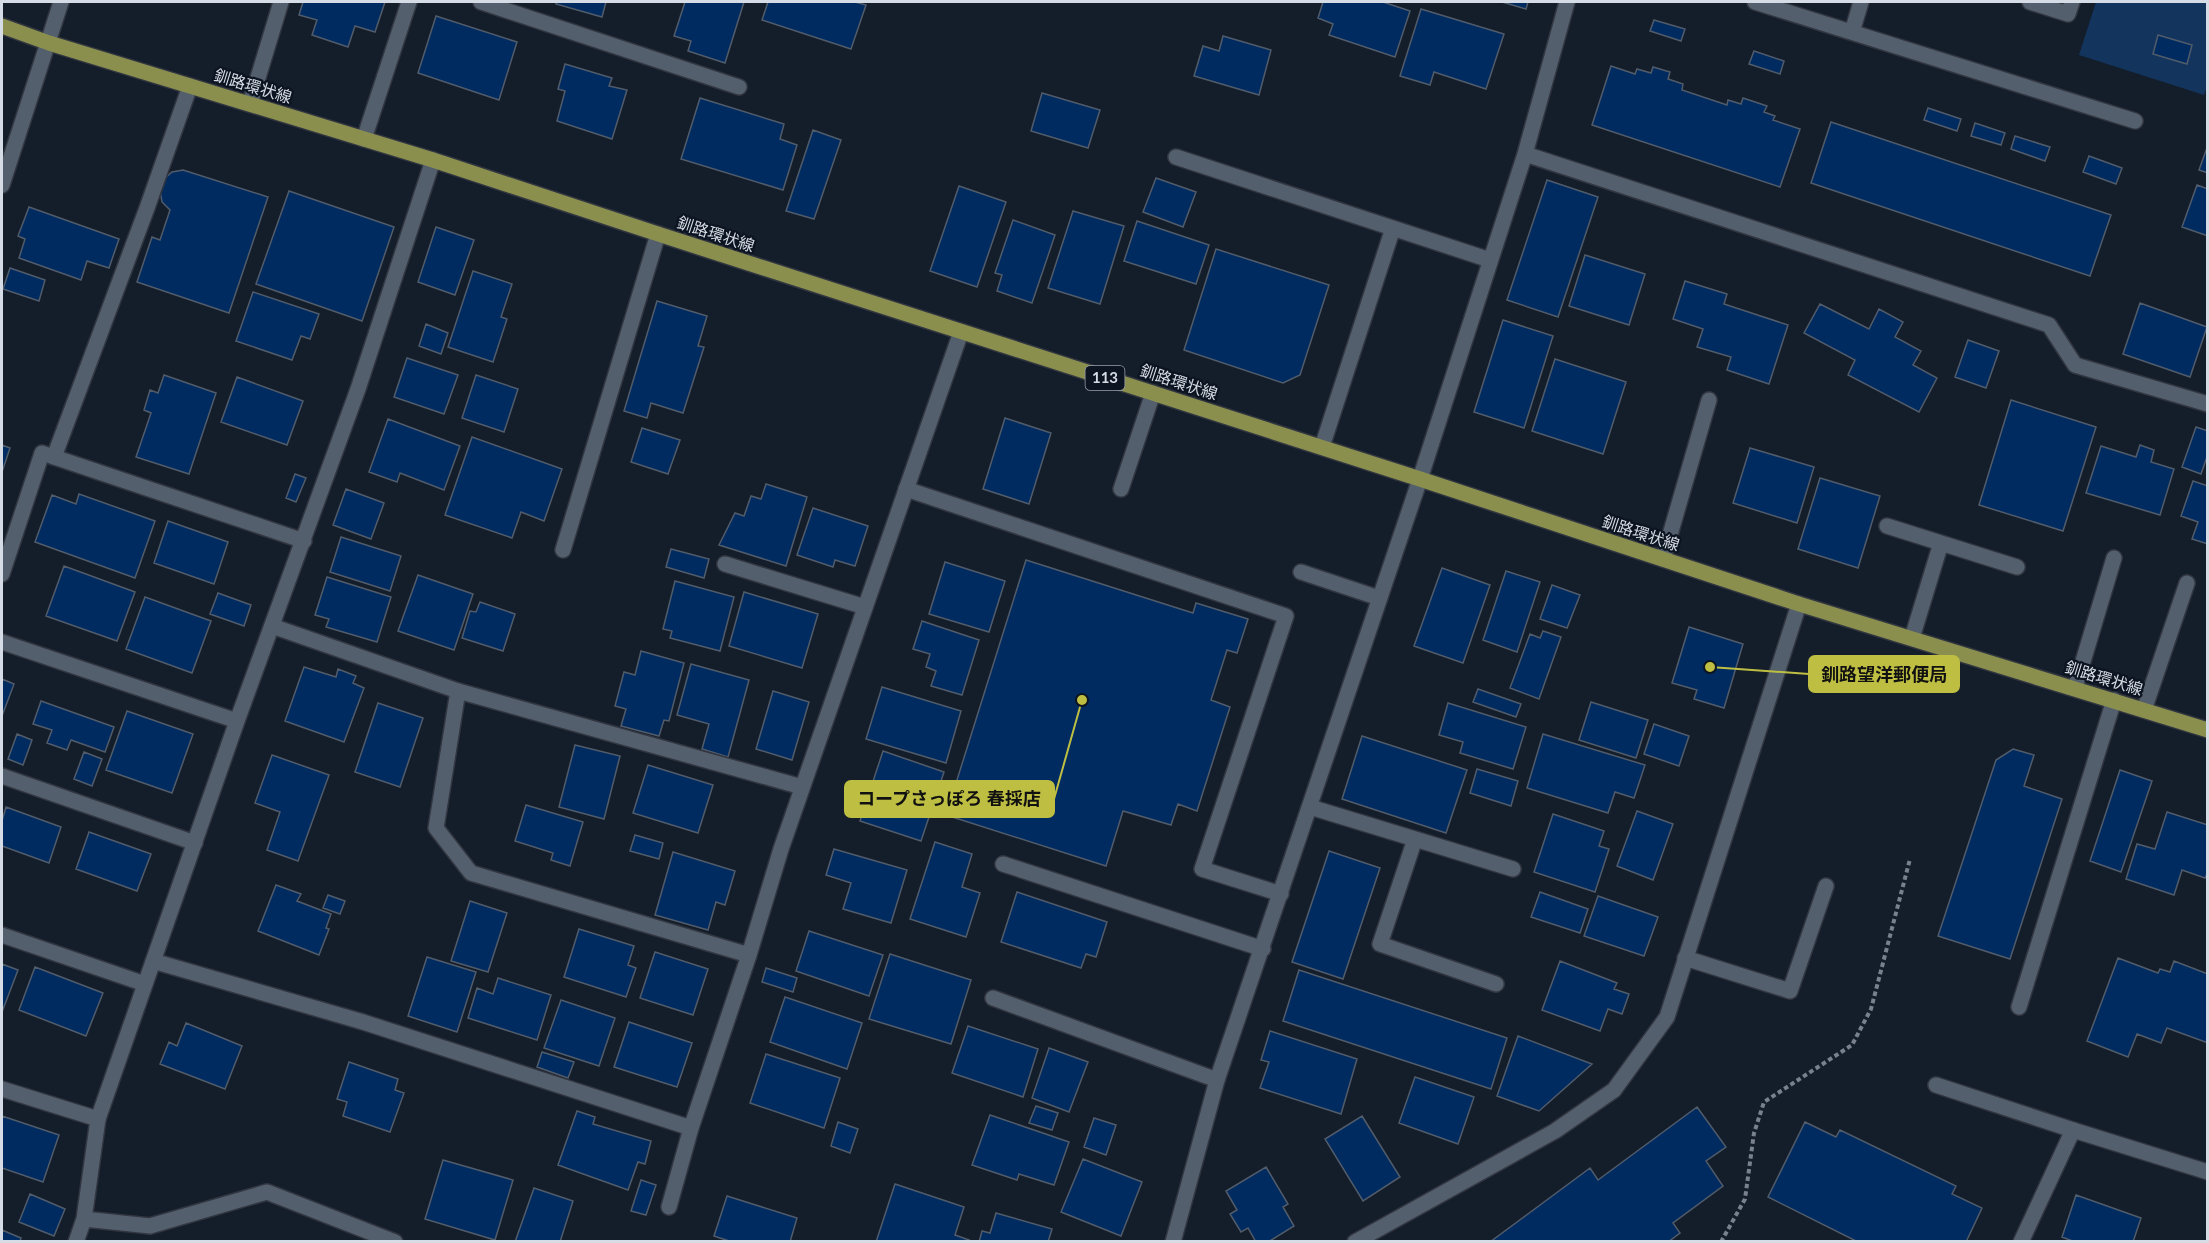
<svg xmlns="http://www.w3.org/2000/svg" width="2209" height="1243" viewBox="0 0 2209 1243" font-family="Lato,'Noto Sans JP',sans-serif">
<rect width="100%" height="100%" fill="#141d2a"/>
<path fill="#13345d" d="M2096 2H2207L2208 84 2204 95 2079 55Z"/>
<path fill="#002b60" stroke="#515c6b" stroke-width="1.5" d="M303 2H385L375 32 355 26 348 47 312 35 317 20 299 15Z
M556 2H606L602 17 556 4Z
M685 2H744L725 63 688 51 691 41 674 36Z
M768 2H855L866 5 851 49 762 20Z
M1323 2H1383L1410 11 1395 57 1329 35 1333 24 1318 18Z
M1502 2H1528L1526 9Z
M1421 9 1504 34 1486 89 1434 72 1430 85 1400 76Z
M436 16 517 42 499 100 418 73Z
M1654 20 1685 29 1681 41 1650 31Z
M2158 35 2192 45 2187 64 2153 54Z
M1223 36 1271 50 1259 95 1194 76 1203 46 1219 51Z
M1754 51 1784 61 1780 74 1749 64Z
M565 64 612 78 609 86 627 90 612 139 557 121 565 91 558 89Z
M1611 66 1635 74 1637 69 1651 73 1653 67 1670 72 1668 79 1683 84 1682 90 1727 105 1728 100 1741 104 1743 98 1767 106 1764 112 1775 116 1773 120 1800 129 1780 187 1592 125Z
M1042 93 1100 110 1088 148 1031 131Z
M700 98 784 124 780 139 797 145 783 190 681 159Z
M1928 108 1961 119 1957 131 1924 120Z
M1831 122 2111 215 2090 276 1811 183Z
M1975 123 2005 133 2001 145 1971 136Z
M813 130 841 140 814 219 786 211Z
M2015 136 2050 147 2045 161 2011 149Z
M2208 145V173L2199 170Z
M2089 156 2122 168 2116 184 2083 172Z
M183 170 268 197 229 313 137 282 152 237 160 240 170 210 162 202 160 191 163 180 172 172Z
M1156 178 1196 192 1183 227 1143 212Z
M1547 180 1598 197 1558 317 1507 300Z
M2197 185 2208 189V236L2182 227Z
M959 186 1006 202 977 287 930 271Z
M289 191 394 227 362 321 256 284Z
M29 207 119 239 109 268 87 261 81 280 19 258 25 239 18 236Z
M1073 211 1124 226 1100 304 1048 288Z
M1013 220 1055 235 1032 303 997 291 1002 275 995 273Z
M1137 221 1209 245 1196 284 1124 261Z
M436 227 474 240 455 295 418 282Z
M1216 249 1329 285 1300 375 1283 383 1184 350Z
M1585 255 1645 274 1629 325 1569 306Z
M10 268 45 280 39 301 3 289Z
M473 271 512 284 501 317 507 319 493 362 448 347Z
M1685 281 1727 294 1724 304 1788 325 1769 384 1727 370 1731 357 1697 347 1703 329 1673 319Z
M253 292 319 314 310 339 301 336 292 360 236 341Z
M657 301 707 316 698 346 704 347 683 413 651 403 647 418 624 411Z
M2140 303 2207 327 2190 377 2123 354Z
M1820 304 1869 329 1879 309 1903 322 1895 337 1921 351 1913 365 1937 378 1919 412 1848 375 1855 360 1804 333Z
M1503 320 1553 336 1524 428 1474 412Z
M426 324 448 333 441 354 419 346Z
M1968 340 1999 351 1986 388 1955 377Z
M407 358 458 375 444 414 394 397Z
M1555 359 1626 382 1603 454 1532 431Z
M164 375 216 393 189 474 136 457 151 413 144 410 150 390 158 393Z
M476 375 518 389 504 432 462 418Z
M237 377 303 401 287 445 221 422Z
M2011 400 2096 427 2063 531 1979 505Z
M1005 418 1051 433 1029 504 983 489Z
M388 419 460 446 444 490 400 473 397 482 369 472Z
M2196 427 2208 431V454L2201 474 2182 467Z
M642 428 680 440 668 474 631 462Z
M472 437 562 469 544 521 521 512 512 538 445 515Z
M2 445 10 448 2 472Z
M2140 445 2154 450 2151 462 2174 469 2160 515 2086 493 2101 446 2136 457Z
M1750 448 1814 467 1797 523 1733 503Z
M295 474 306 478 296 502 286 498Z
M1820 478 1880 496 1858 568 1798 549Z
M2193 481 2208 486V544L2192 539 2198 522 2181 516Z
M766 484 807 497 786 566 719 545 735 513 744 516 751 496 761 499Z
M346 489 384 503 371 539 333 525Z
M79 494 155 521 135 578 35 542 52 495 76 504Z
M813 508 868 526 855 566 835 560 833 567 797 555Z
M168 521 228 542 214 584 154 563Z
M341 537 401 556 390 591 330 572Z
M671 549 709 559 704 578 666 567Z
M1026 560 1193 613 1196 603 1248 619 1237 653 1227 650 1211 700 1230 707 1197 811 1178 804 1171 825 1123 811 1106 866 946 815Z
M945 562 1005 581 989 632 929 614Z
M64 566 135 592 117 641 46 616Z
M1442 568 1490 585 1463 663 1414 646Z
M1506 571 1540 582 1517 652 1483 640Z
M418 575 473 594 454 650 398 631Z
M327 577 391 597 377 642 326 627 329 619 315 615Z
M675 581 734 597 720 651 670 638 672 631 663 629Z
M1552 585 1580 595 1567 628 1540 619Z
M744 592 818 614 802 668 729 646Z
M218 593 251 605 244 626 210 614Z
M145 597 211 621 192 673 126 649Z
M480 602 515 614 503 651 462 638 470 611 476 612Z
M922 621 979 640 962 695 931 686 936 671 926 667 930 654 913 649Z
M1689 627 1743 644 1724 708 1694 699 1697 690 1672 683Z
M1543 631 1561 637 1539 699 1510 688 1530 634 1540 638Z
M641 651 684 663 669 721 664 720 659 736 621 726 626 709 615 706 624 672 635 675Z
M691 664 749 680 728 757 702 749 709 724 677 715Z
M304 667 336 677 338 669 356 676 353 683 364 688 344 742 285 721Z
M2 679 14 684 2 716Z
M882 687 961 711 946 763 866 739Z
M1478 689 1521 704 1516 717 1473 702Z
M773 691 809 702 792 760 756 749Z
M41 701 114 727 105 752 71 740 67 750 47 743 52 730 33 724Z
M1591 702 1648 720 1636 758 1579 740Z
M378 703 423 718 400 787 355 772Z
M1448 703 1526 727 1513 769 1460 753 1463 742 1439 735Z
M127 711 193 734 172 793 106 770Z
M1654 724 1689 736 1679 766 1644 754Z
M17 734 32 740 23 765 8 759Z
M1543 734 1645 765 1634 798 1615 792 1608 813 1527 788Z
M1362 736 1467 770 1446 833 1342 799Z
M575 745 620 756 604 819 559 807Z
M2013 749 2034 755 2024 786 2062 799 2010 959 1938 936 1996 760Z
M883 751 944 772 921 841 860 821Z
M84 752 102 759 92 786 74 779Z
M272 755 329 775 298 861 267 850 280 812 255 803Z
M648 765 713 785 698 833 633 813Z
M1477 769 1518 781 1511 806 1470 793Z
M2120 770 2152 781 2121 872 2090 861Z
M526 805 583 822 570 866 551 860 553 853 515 841Z
M6 807 61 827 49 863 2 846V821Z
M1637 811 1673 824 1653 880 1617 866Z
M2167 812 2208 825V872L2205 878 2182 870 2174 895 2126 879 2137 844 2155 849Z
M1553 814 1604 831 1599 846 1609 849 1595 892 1534 872Z
M89 832 151 854 137 891 76 869Z
M635 835 663 843 659 859 630 851Z
M935 842 972 854 962 887 980 893 966 937 910 919Z
M834 849 907 870 891 923 843 909 851 883 826 875Z
M1329 851 1380 868 1343 979 1292 962Z
M673 852 735 871 725 905 716 902 708 930 655 915Z
M276 885 301 894 297 901 331 914 326 928 329 929 319 955 258 931Z
M1017 892 1107 922 1096 957 1086 954 1081 968 1001 942Z
M1540 892 1588 909 1580 933 1531 917Z
M328 895 345 901 340 914 323 908Z
M1598 896 1658 917 1644 956 1584 936Z
M470 901 507 913 488 972 451 961Z
M579 929 634 946 628 965 636 968 626 997 564 977Z
M809 931 883 955 869 996 796 971Z
M655 952 708 969 693 1015 640 998Z
M890 954 971 980 951 1044 869 1019Z
M427 957 476 972 457 1032 408 1016Z
M2118 958 2158 973 2160 969 2170 972 2174 961 2208 974V1043L2167 1028 2161 1043 2137 1034 2128 1057 2087 1041Z
M1560 961 1617 983 1614 989 1629 994 1622 1014 1608 1009 1600 1031 1542 1010Z
M2 964 18 970 2 1012Z
M35 967 103 993 86 1036 19 1010Z
M766 968 797 978 793 992 762 982Z
M1299 970 1507 1038 1491 1089 1283 1021Z
M498 978 551 995 537 1040 468 1018 477 988 493 994Z
M785 997 862 1023 847 1069 770 1042Z
M561 1000 615 1018 599 1066 544 1048Z
M629 1022 692 1043 677 1087 614 1067Z
M186 1023 242 1046 225 1089 160 1064 169 1042 177 1046Z
M968 1026 1038 1049 1023 1097 952 1073Z
M1270 1031 1357 1059 1341 1114 1260 1088 1269 1062 1261 1060Z
M1518 1036 1592 1064 1539 1111 1497 1096Z
M1049 1048 1088 1062 1069 1112 1032 1098Z
M542 1052 574 1062 568 1078 537 1067Z
M766 1054 840 1078 824 1128 750 1103Z
M349 1062 398 1079 395 1090 404 1093 390 1132 343 1116 347 1102 337 1099Z
M1415 1077 1474 1097 1458 1144 1399 1123Z
M1036 1106 1058 1113 1052 1130 1029 1123Z
M1697 1107 1726 1147 1706 1161 1723 1186 1673 1223 1680 1233 1668 1242H1490L1590 1168 1598 1180Z
M577 1111 595 1117 593 1124 651 1141 645 1164 638 1162 628 1190 558 1165Z
M990 1115 1069 1142 1054 1185 1019 1174 1017 1180 972 1165Z
M2 1116 59 1135 43 1182 2 1168Z
M1362 1116 1400 1177 1363 1201 1325 1139Z
M1094 1118 1116 1125 1106 1155 1084 1147Z
M838 1122 858 1129 850 1153 831 1146Z
M1805 1122 1836 1137 1840 1130 1956 1186 1952 1194 1982 1208 1966 1242H1858L1768 1197Z
M1083 1159 1142 1182 1121 1236 1061 1212Z
M443 1160 513 1180 495 1240 425 1219Z
M1266 1167 1288 1204 1283 1207 1294 1226 1268 1242H1256L1248 1228 1241 1232 1230 1214 1237 1210 1226 1191Z
M641 1180 656 1185 646 1215 631 1211Z
M895 1184 964 1207 955 1235 969 1240 968 1242H876Z
M534 1188 573 1201 560 1242H515Z
M30 1194 65 1209 54 1236 19 1222Z
M2076 1195 2141 1218 2133 1242H2075L2062 1237Z
M727 1196 797 1218 790 1242H732L714 1236Z
M996 1213 1052 1229 1048 1242H979L982 1231 990 1233Z
M2 1230 21 1238 20 1242H2Z"/>
<g fill="none" stroke-linecap="round" stroke-linejoin="round">
<g stroke="#313640" stroke-width="18">
<path id="lane" d="M481 2 739 87
M1755 2 2135 121
M1852 32 1861 2
M1176 157 1490 260
M1322 447 1393 228
M54 457 147 208 190 86
M906 489 1286 616 1202 869 1281 894
M1121 489 1153 393
M1887 526 2017 567
M1663 559 1709 400
M725 564 865 607
M1301 572 1379 598
M1912 638 1941 543
M2075 688 2114 558
M458 691 802 787
M2144 710 2187 583
M2 776 195 843
M1310 807 1415 839 1380 944 1496 984
M1415 839 1513 869
M1003 864 1263 949
M2 935 145 984
M1685 958 1790 991 1826 886
M993 998 1217 1080
M1936 1085 2073 1130
M2 1089 98 1119"/>
</g>
<g stroke="#313640" stroke-width="18">
<path id="street" d="M2030 2 2068 14 2072 2
M250 104 281 2
M364 139 409 2
M1525 154 2049 325 2075 365 2208 404
M2 185 61 2
M563 550 658 234
M2 574 42 453 304 541
M272 626 458 691 436 828 471 873 749 955
M2 642 237 721
M153 961 363 1022 691 1128
M2019 1007 2114 700
M669 1207 691 1128 749 955 781 849 961 332
M84 1219 150 1226 267 1192 395 1242
M76 1242 84 1219 98 1119 237 721 358 389 433 160
M1173 1242 1217 1080 1420 479 1525 154 1567 2
M1355 1242 1555 1131 1614 1090 1667 1017 1799 604
M2021 1242 2073 1130 2208 1172"/>
</g>
<g stroke="#313640" stroke-width="18">
<path id="primary" d="M2 26 49 43 433 160 658 234 1420 479 1799 604 2208 730"/>
</g>
<path stroke="#79818c" stroke-width="4" stroke-dasharray="4.5 3" stroke-linecap="butt" d="M1721 1242 1745 1199 1754 1133 1764 1102 1852 1045 1871 1009 1910 859"/>
<use href="#lane" stroke="#545f6e" stroke-width="15"/>
<use href="#street" stroke="#545f6e" stroke-width="15"/>
<use href="#primary" stroke="#8a8f4e" stroke-width="15"/>
</g>
<g text-anchor="middle" stroke-width="4.5" stroke-linejoin="round" paint-order="stroke">
<rect fill="#0b1420" stroke="#99a0aa" stroke-width="1.5" x="1085.5" y="366" width="39" height="24" rx="4.5"/>
<g font-size="15" font-weight="bold" fill="#d6dce5">
<text x="1105" y="383">113</text>
</g>
<g font-size="16" fill="#d6dce5" stroke="#0b1420">
<text transform="translate(253 86) rotate(17)" y="6">釧路環状線</text>
<text transform="translate(716 234) rotate(18)" y="6">釧路環状線</text>
<text transform="translate(1179 382) rotate(18)" y="6">釧路環状線</text>
<text transform="translate(1641 533) rotate(18)" y="6">釧路環状線</text>
<text transform="translate(2104 678) rotate(17)" y="6">釧路環状線</text>
</g>
</g>
<path fill="none" stroke="#bebf42" stroke-width="2" d="M1710 667L1809 674M1082 700L1054 799"/>
<g fill="#bebf42" stroke="#0b1420" stroke-width="2">
<circle cx="1710" cy="667" r="6"/>
<circle cx="1082" cy="700" r="6"/>
</g>
<g fill="#bebf42" stroke="#bebf42" stroke-width="2">
<rect x="1809" y="656" width="150" height="36" rx="6"/>
<rect x="845" y="781" width="209" height="36" rx="6"/>
</g>
<g font-size="18" text-anchor="middle" font-weight="bold" fill="#111">
<text x="1884" y="681">釧路望洋郵便局</text>
<text x="949" y="805">コープさっぽろ 春採店</text>
</g>
<rect width="2209" height="1243" fill="none" stroke="#d6dce5" stroke-width="6"/>
</svg>
